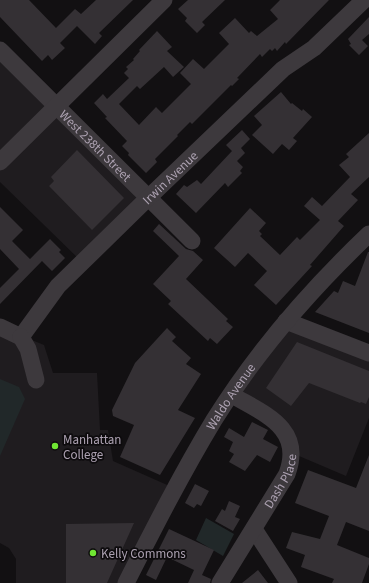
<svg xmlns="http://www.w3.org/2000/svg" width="369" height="583" viewBox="0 0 369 583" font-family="'Source Sans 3',sans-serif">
<rect width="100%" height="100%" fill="#121012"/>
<path fill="#1f1c1f" d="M0 50 148 198 83 263 0 182Z
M286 321 369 353V418L346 476 292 453 290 443 232 395Z
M0 327 44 345 53 373H97L100 430H108L113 461 174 488 126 583H16V559L9 548 0 543Z"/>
<path fill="#212829" d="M0 379 19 387 25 399 0 456Z
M206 518 234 534 223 556 196 540Z"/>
<path fill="#343034" d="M0 0H29L56 28 75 9 81 14 96 0H133L99 33 102 36 95 44 77 26 60 43 65 48 52 60 48 55 42 61 0 17Z
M188 0H225L202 22 205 25 197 33 185 21 187 18 178 9Z
M280 0H329L286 44 285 42 277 51 275 48 272 51 270 49 262 57 260 54 237 78 239 79 232 86 231 85 192 124 190 122 177 135 178 136 155 159 157 162 146 173 128 155 129 153 122 146 127 141 105 118 107 117 94 103 103 94 107 99 129 78 124 73 128 69 126 67 134 60 133 59 140 51 139 50 157 31 172 47 167 51 184 67 173 77 164 67 140 89 137 86 119 104 139 125 156 107 162 113 191 84 180 73 193 59 204 69 229 44 219 33 235 18 249 33 251 31 257 36 278 19 270 10Z
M369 17V34L362 40 368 46 359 55 349 45 351 44 348 39Z
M281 92 291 104 292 103 302 111 303 109 312 117 293 138 297 141 289 150 282 144 273 154 252 135 262 125 254 116Z
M242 130 250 139 241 148 245 153 237 161 243 167 240 171 242 173 228 187 225 183 196 213 176 194 184 185 187 187 197 180 201 184 232 151 226 145Z
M369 133V177L351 194 358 200 338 221 344 226 310 265 312 266 276 305 254 285 267 271 248 253 235 267 214 248 250 208 266 223 259 231 262 234 260 236 280 255 297 237 300 240 320 220 304 206 312 197 322 206 350 177 339 165 349 157 346 154Z
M77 150 124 198 92 230 49 186 54 181 51 177Z
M0 207 23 230 12 241 30 259 50 239 61 250 59 252 65 258 52 271 42 261 0 304V288L19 269 0 249Z
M159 224 186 249 193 251 203 260 186 279 228 319 226 321 233 327 217 344 210 338 208 341 168 304 171 301 153 284 179 256 153 231Z
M368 252H369V333L315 312 334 291 338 293 343 281 355 286Z
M167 328 176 337 172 341 191 358 186 364 201 374 178 410 195 418 160 475 120 457 134 425 113 416 112 410 135 363Z
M297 342 369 371V397L366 404 361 402 360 403 309 383 291 406 266 388Z
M252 422 268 430 263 439 278 447 270 462 257 455 245 471 229 462 234 454 229 451 233 442 224 437 229 428 244 437Z
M369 455V531L346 522 337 545 369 558V564L362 583H332L334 579 301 567 305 555 286 548 292 532 320 539 329 516 295 503 308 470 356 488Z
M195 484 209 491 201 506 197 504 194 508 185 503Z
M229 501 240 506 235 517 240 519 233 531 215 521 222 509 225 511Z
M134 523 107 583H66V524Z
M169 529 214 550 202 575 211 579 210 583H188L194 570 167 557 156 580 146 575Z
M258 570 268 583H242Z"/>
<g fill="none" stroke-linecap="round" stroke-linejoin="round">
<g stroke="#3d393d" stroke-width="17">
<path id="s1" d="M0 50 192 241"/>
<path d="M0 162 164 0"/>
<path d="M286 321 369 353"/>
<path d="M0 327 21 337"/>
<path id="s2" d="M21 337 58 286 148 198 283 69 314 48 364 0"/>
<path d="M21 337 28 349 36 380"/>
<path d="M254 529 289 583"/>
<path id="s3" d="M126 583C154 528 182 473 214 420 257 351 310 290 369 234"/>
<path id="s4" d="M220 583 287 474C304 428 264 414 232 395"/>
</g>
</g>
<g fill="#70e733" stroke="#0d0b0d" stroke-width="1.5">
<circle cx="55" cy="446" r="4"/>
<circle cx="93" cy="553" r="4"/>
</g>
<g text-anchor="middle" stroke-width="3.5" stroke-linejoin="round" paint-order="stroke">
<g font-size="13" fill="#ada2b2" stroke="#0d0b0d">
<text dy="5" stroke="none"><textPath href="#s1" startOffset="135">West 238th Street</textPath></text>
<text dy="5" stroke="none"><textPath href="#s2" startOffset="219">Irwin Avenue</textPath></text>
<text dy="5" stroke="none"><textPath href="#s3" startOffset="214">Waldo Avenue</textPath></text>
<text dy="5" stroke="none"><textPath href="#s4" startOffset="119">Dash Place</textPath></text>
</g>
<g font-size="13" fill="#ada2b2" stroke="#0d0b0d" text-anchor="start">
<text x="63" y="444">Manhattan<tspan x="63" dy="15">College</tspan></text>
<text x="101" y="558">Kelly Commons</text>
</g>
</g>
</svg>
